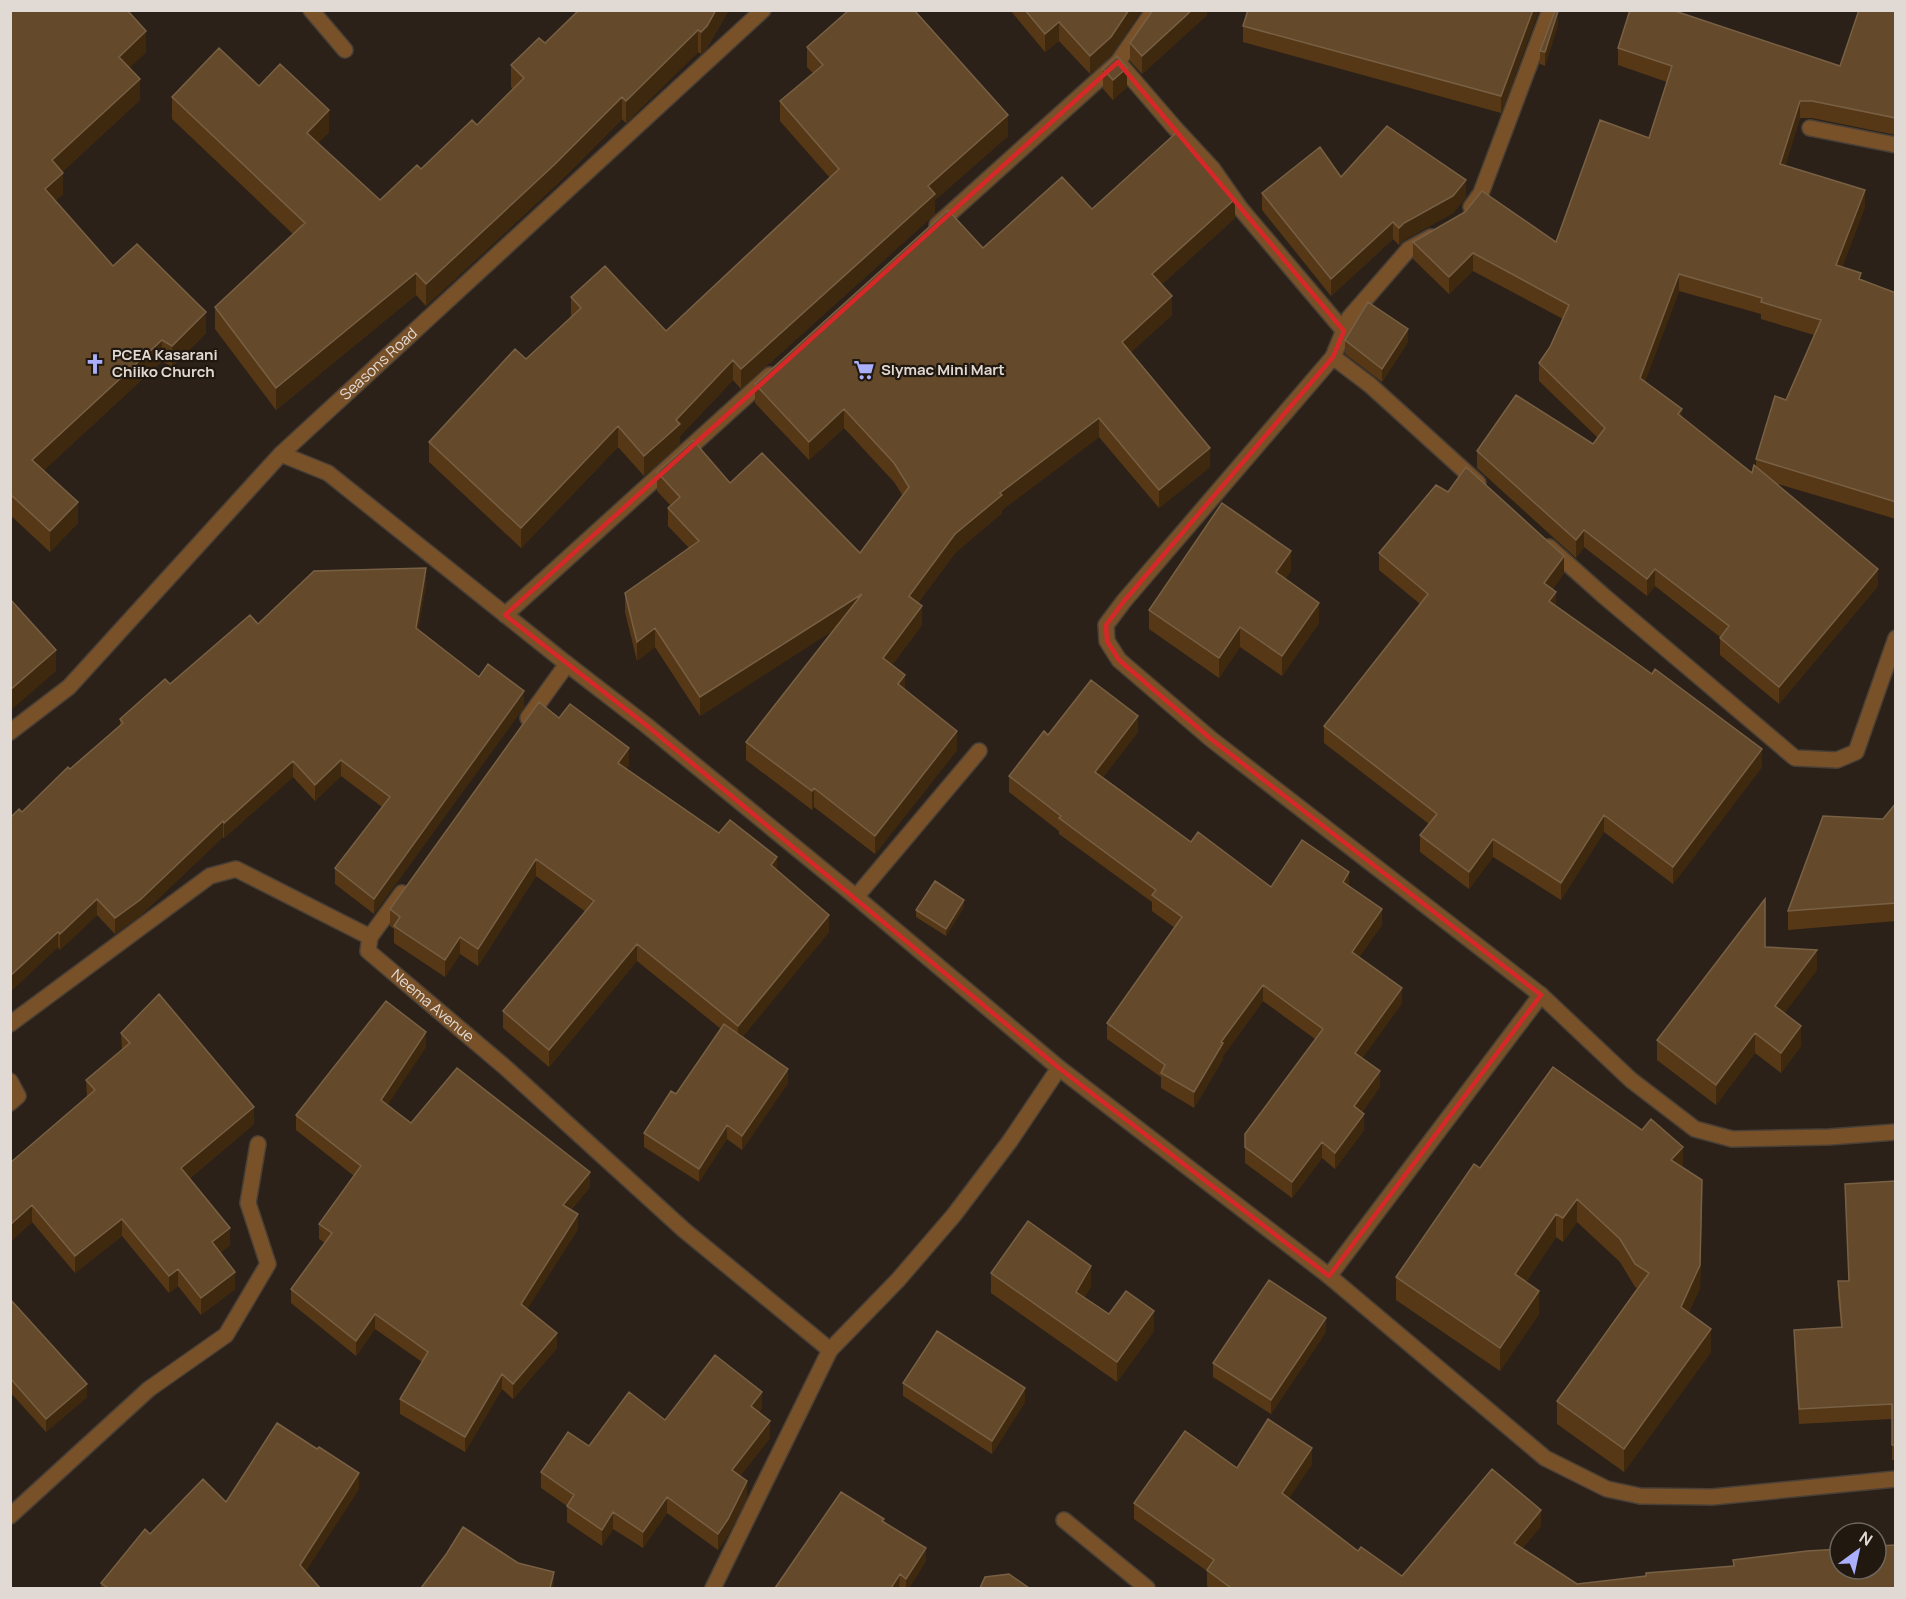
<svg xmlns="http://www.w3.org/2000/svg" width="1906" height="1599" viewBox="0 0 1906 1599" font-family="Manrope,sans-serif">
<rect width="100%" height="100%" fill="#2b2118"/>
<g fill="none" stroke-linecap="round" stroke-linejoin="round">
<g stroke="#483f36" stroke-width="18">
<path id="service" d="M311 10 345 50
M856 897 979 751"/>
</g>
<g stroke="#483f36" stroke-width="18">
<g id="minor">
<path d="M1118 62 1174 127 1212 168 1240 208 1344 331"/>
<path d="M1810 128 1896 145"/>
<path d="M1471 207 1481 193 1550 10"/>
<path d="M937 225 1118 62 1154 10"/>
<path d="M1333 357 1349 318 1409 249 1431 237"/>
<path d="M281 454 328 473 567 664 646 725 856 897 1059 1068 1329 1276 1545 1458 1607 1489 1640 1496 1712 1497 1896 1479"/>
<path d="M1478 483 1370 385 1333 357 1124 601 1106 625 1107 641 1119 660 1211 739 1541 995 1631 1080 1695 1129 1732 1139 1829 1137 1896 1132"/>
<path d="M1549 547 1605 597 1795 758 1837 760 1856 752 1896 638"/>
<path d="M505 615 770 375"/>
<path d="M528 718 567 664"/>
<path id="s1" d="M10 732 69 687 281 454 763 10"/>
<path d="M370 937 402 893"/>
<path id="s2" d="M10 1024 210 876 236 869 370 937 368 951 506 1068 684 1230 830 1350"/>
<path d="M10 1081 18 1096 10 1103"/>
<path d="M1329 1276 1541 995"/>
<path d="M10 1516 149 1389 226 1335 268 1264 248 1203 258 1144"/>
<path d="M1064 1520 1147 1588"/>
<path d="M713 1588 830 1350 898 1280 954 1215 1010 1141 1059 1068"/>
</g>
</g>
<use href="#service" stroke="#795129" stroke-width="15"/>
<use href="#minor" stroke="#795129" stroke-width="15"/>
</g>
<path fill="#563816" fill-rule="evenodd" d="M10 10 146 52 129 68 140 100 62 172 63 194 55 201 113 266 206 333 172 367 162 361 44 470 78 523 50 552 10 515Z
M729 10 707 48 701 54 698 52 626 123 622 119 554 187 426 306 416 295 276 410 215 329V307L293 234 172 119V97L259 86 329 132 318 143 380 200 477 125 513 89 511 87V65L545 43Z
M1010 10H1142L1111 56 1090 74 1059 41 1045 52Z
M1207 10V15L1142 74 1130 61V43Z
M1248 10H1539L1501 113 1243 42V26Z
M1896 10V135L1812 118H1800L1785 166 1865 207 1842 267 1861 280 1896 293V519L1775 483 1878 586 1779 704 1720 655V637L1655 586 1647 596 1584 547 1576 558 1477 468V451L1593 444 1598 438 1539 381V363L1550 347 1563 319 1473 271 1449 294 1413 259V242H1556L1649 138 1667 82 1618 65V48L1840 66ZM1679 291 1761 314V319L1814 335 1786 400 1756 459V466L1752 473 1682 417 1645 381Z
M1558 25 1545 66 1540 64V51Z
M807 47 1008 136 935 200V214L741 389 733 380 680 436V444L644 476 618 447 521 548 429 462V442L526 359 571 317V297L666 331 830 178 780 121V101L813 73 807 67Z
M1103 69 1127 87 1113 100 1103 89Z
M1341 177 1466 197 1453 213 1404 240 1399 245 1393 239 1331 296 1262 210V193Z
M1092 209 1235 218 1161 285 1172 315 1131 352 1210 467 1159 508 1099 437 1002 510V513L955 553 918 603 922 625 892 665 905 690 957 750 875 854 814 807 812 810 746 760V742L832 631 700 716 655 647 637 661 625 612V593L689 548 668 526V508L671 506 657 491V472L730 483 860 553 903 496 894 482 844 428 809 460 755 403V384L983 248Z
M1345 340 1408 342 1382 382 1345 354Z
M1379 553 1564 573 1552 590 1556 606 1762 767 1673 884 1604 832 1561 900 1493 857 1469 889 1420 852V835L1429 824 1324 743V726L1420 604 1379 570Z
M1291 571 1285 579 1319 623 1282 676 1240 647 1219 678 1149 629V610Z
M426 584 418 630 479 677 524 707 374 914 335 884V868L382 807 341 776 315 801 293 777 224 838 223 837 140 916 115 934 97 915 60 950 58 947 10 992V818L22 812 120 725V719L170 684 258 624Z
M559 718 629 765 626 769 719 833 777 871 829 932 742 1037 788 1083 742 1150 727 1139 699 1182 644 1147V1133L676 1094 721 1029 637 961 549 1067 503 1028V1011L586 912 536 876 478 966 460 954 445 977 394 943V929L390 926V909Z
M1138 732 1103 777 1191 842 1271 887 1349 886 1382 925 1359 957 1402 1003 1362 1058 1380 1087 1362 1112 1364 1130 1335 1169 1322 1158 1292 1198 1245 1163V1134L1315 1039 1263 1001 1223 1056V1059L1194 1108 1161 1088V1077L1107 1039V1023L1175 928 1152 911V902L1059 834V831L1009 792V776L1048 735Z
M1896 803V921L1788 930V911L1883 819Z
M964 907 946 936 916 917V910Z
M1765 947 1817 970 1784 1013 1801 1046 1781 1073 1755 1053 1716 1105 1657 1060V1040Z
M121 1033 254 1124 190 1178 230 1245 220 1253 235 1289 201 1315 178 1286 169 1293 122 1236 75 1273 32 1222 10 1242 87 1098 86 1080 122 1050Z
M426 1047 387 1105 411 1123 590 1187 571 1210 578 1229 527 1309 557 1348 513 1399 502 1389 465 1452 400 1414V1399L422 1362 375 1329 356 1356 291 1303V1289L325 1243 319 1239V1224L354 1176 296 1130V1115Z
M1480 1168H1683L1702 1203 1700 1288 1689 1312 1711 1352 1624 1472 1557 1424V1401L1637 1288 1635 1287 1620 1262 1577 1222 1563 1242 1556 1237 1526 1282 1539 1314 1500 1371 1396 1300V1277Z
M1896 1181V1460H1892V1419L1799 1424 1794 1345V1330L1841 1327 1838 1296V1281H1849L1845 1184Z
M991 1273 1091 1286 1084 1298 1109 1314 1154 1331 1117 1382 991 1293Z
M10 1299 87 1397 46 1432 10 1392Z
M1326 1332 1271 1414 1213 1377V1363Z
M903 1383 1025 1402 992 1454 903 1396Z
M762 1408 759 1412 770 1438 740 1476 747 1498 728 1535 718 1550 667 1513 643 1548 613 1529 602 1546 567 1522V1506L541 1488V1472L589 1446 665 1420Z
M1312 1464 1289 1498 1358 1551 1402 1576 1541 1526 1522 1549 1577 1584 1733 1566V1560L1896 1588H1210L1207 1586V1571L1134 1519V1503L1237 1468Z
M359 1489 305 1572 320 1588H101V1583L150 1534 226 1502Z
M884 1521 926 1561 909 1588H775Z"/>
<path fill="#3e280e" d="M716 10H729L707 48 701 54V32Z
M1129 10H1142L1111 56 1090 74V56Z
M1192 10H1207V15L1142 74V56Z
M1533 10H1539L1501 113V96Z
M1558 11V25L1545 66V52Z
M1059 22V41L1045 52V34Z
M698 30V52L626 123V101Z
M146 31V52L119 78V57Z
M1127 68V87L1113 100V80Z
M140 79V100L52 181V160Z
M622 97V119L554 187 426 306V284Z
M1800 101V118L1780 182V164Z
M329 110V132L307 155V133Z
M1008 115V136L935 200V214L741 389V369L928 186Z
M63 173V194L45 210V189Z
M1466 180V197L1453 213 1404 240 1399 245V228L1404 223Z
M1865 190V207L1836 283V265Z
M1235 199V218L1152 293V274Z
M1393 222V239L1331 296V279Z
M1473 253V271L1449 294V277Z
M416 273V295L276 410V388Z
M1679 274V291L1640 395V378Z
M1172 296V315L1122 360V342Z
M206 312V333L172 367V346Z
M1408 329V342L1382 382V369Z
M162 340V361L32 481V460Z
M733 360V380L680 436V444L644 476V456L676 420Z
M844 409V428L809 460V442Z
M1682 409V426L1678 414Z
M1099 418V437L1002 510V513L955 553 909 615V596L955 534 1000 493Z
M618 426V447L521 548V528Z
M1210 448V467L1159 508V490Z
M78 502V523L50 552V531Z
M1584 530V547L1576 558V540Z
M1291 551V571L1276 592V572Z
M1564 556V573L1544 600V583Z
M426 568V584L416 644V628Z
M1655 569V586L1647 596V579Z
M1878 569V586L1779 704V687Z
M1556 592V610L1549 601Z
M862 594V612L700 716V697Z
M1319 603V623L1282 676V656Z
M922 606V625L883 677V658Z
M1240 627V647L1219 678V658Z
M655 628V647L637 661V642Z
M56 650V671L10 711V690Z
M905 675V693L898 684Z
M524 691V707L374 914V899Z
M1138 716V732L1095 787V772Z
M957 731V750L875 854V836Z
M629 748V765L618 780V763Z
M1762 749V767L1673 884V867Z
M341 760V776L315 801V785Z
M293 761V777L224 838V823Z
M814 788V807L812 810V791Z
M1604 815V832L1561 900V883Z
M223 821V837L140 916 115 934V918Z
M1493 839V857L1469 889V872Z
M777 857V874L771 865Z
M536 859V876L478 966V949Z
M1349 872V888L1343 882Z
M97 899V915L60 950V934Z
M964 900V907L946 936V929Z
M1382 909V925L1352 968V952Z
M829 915V932L738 1043V1026Z
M58 932V947L10 992V976Z
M460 937V954L445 977V960Z
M637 944V961L549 1067V1050Z
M1817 950V970L1775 1026V1006Z
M1263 985V1001L1223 1056V1059L1194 1108V1092L1221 1042Z
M1402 988V1003L1355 1069V1053Z
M1801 1026V1046L1781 1073V1053Z
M426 1032V1047L381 1115V1100Z
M1755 1033V1053L1716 1105V1085Z
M788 1069V1083L742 1150V1136Z
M1380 1071V1087L1354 1122V1106Z
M254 1107V1124L181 1185V1168Z
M1364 1114V1130L1335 1169V1153Z
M727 1125V1139L699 1182V1169Z
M1322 1142V1158L1292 1198V1182Z
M1683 1147V1171L1671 1160Z
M590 1172V1187L563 1219V1205Z
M1702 1180 1700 1288 1681 1330V1307Z
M1577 1199V1222L1563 1242V1218Z
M32 1205V1222L10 1242V1225Z
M578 1214V1229L521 1319V1304Z
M1556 1214V1237L1515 1298V1274Z
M122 1219V1236L75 1273V1256Z
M230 1228V1245L212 1259V1242Z
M1091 1266V1286L1076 1312V1292Z
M178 1269V1286L169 1293V1276Z
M235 1272V1289L201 1315V1298Z
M1539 1291V1314L1500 1371V1348Z
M1154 1311V1331L1117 1382V1362Z
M375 1314V1329L356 1356V1341Z
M1326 1318V1332L1271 1414V1400Z
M1711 1329V1352L1624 1472V1449Z
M557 1333V1348L513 1399V1384Z
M502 1374V1389L465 1452V1437Z
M87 1384V1397L46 1432V1419Z
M1025 1388V1402L992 1454V1441Z
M762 1392V1408L751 1423V1406Z
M770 1421V1438L732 1487V1470Z
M1312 1448V1464L1282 1509V1493Z
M359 1473V1489L300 1580V1565Z
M747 1481V1498L728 1535 718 1550V1534Z
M667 1497V1513L643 1548V1532Z
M1541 1510V1526L1514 1559V1543Z
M613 1512V1529L602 1546V1530Z
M926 1548V1561L909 1588H906V1579Z
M554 1572V1588H550Z
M900 1574 899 1588H891Z"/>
<path fill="#644a2b" stroke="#786045" stroke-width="1.5" d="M10 10H127L146 31 119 57 140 79 52 160 63 173 45 189 113 266 137 244 206 312 172 346 162 340 32 460 78 502 50 531 10 494Z
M579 10H716L707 26 701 32 698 30 626 101 622 97 554 165 426 284 416 273 276 388 215 307 305 223 172 97 219 48 259 86 280 64 329 110 307 133 380 200 417 165 421 169 472 120 477 125 524 78 511 65 539 38 545 43Z
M849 10H914L1008 115 928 186 935 194 741 369 733 360 676 420 680 424 644 456 618 426 521 528 429 442 515 349 526 359 581 308 571 297 605 266 666 331 839 169 780 101 823 65 807 47Z
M1025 10H1129L1111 37 1090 56 1059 22 1045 34Z
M1153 10H1192L1142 56 1130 43Z
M1248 10H1533L1501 96 1243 26Z
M1630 10H1672L1840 66 1859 10H1896V118L1812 101H1800L1780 164 1865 190 1836 265 1861 273 1859 279 1896 293V502L1756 459 1775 396 1786 400 1821 320 1761 302 1762 298 1679 274 1640 378 1682 409 1678 414 1752 473 1754 465 1878 569 1779 687 1720 638 1729 626 1655 569 1647 579 1584 530 1576 540 1477 451 1516 395 1593 444 1605 428 1539 363 1550 347 1569 305 1473 253 1449 277 1413 242 1465 212 1482 191 1556 242 1600 120 1649 138 1672 66 1618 48Z
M1555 11H1558L1545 52 1540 51Z
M1117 56 1127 68 1113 80 1103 69Z
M1387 126 1466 180 1453 196 1404 223 1399 228 1393 222 1331 279 1262 193 1320 147 1341 177Z
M1176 133 1235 199 1152 274 1172 296 1122 342 1210 448 1159 490 1099 418 1000 493 1002 495 955 534 909 596 922 606 883 658 905 675 898 684 957 731 875 836 814 788 812 791 746 742 862 594 700 697 655 628 637 642 625 593 699 541 668 508 680 497 657 472 693 440 730 483 762 453 860 553 909 487 894 463 844 409 809 442 755 384 948 210 983 248 1062 177 1092 209Z
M1368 302 1408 329 1382 369 1345 340Z
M1466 467 1564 556 1544 583 1556 592 1549 601 1652 674 1655 669 1762 749 1673 867 1604 815 1561 883 1493 839 1469 872 1420 835 1437 814 1324 726 1428 594 1379 553 1436 485 1448 492Z
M1222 503 1291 551 1276 572 1319 603 1282 656 1240 627 1219 658 1149 610Z
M426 568 416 628 479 677 488 664 524 691 374 899 335 868 390 797 341 760 315 785 293 761 224 823 223 821 140 900 115 918 97 899 60 934 58 932 10 976V818L19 809 22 812 68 767 70 769 123 723 120 719 165 679 170 684 250 615 258 624 314 571Z
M10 599 56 650 10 690Z
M1091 680 1138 716 1095 772 1191 842 1198 832 1271 887 1302 840 1349 872 1343 882 1382 909 1352 952 1402 988 1355 1053 1380 1071 1354 1106 1364 1114 1335 1153 1322 1142 1292 1182 1245 1147V1134L1323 1029 1263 985 1221 1042 1223 1043 1194 1092 1161 1073 1165 1065 1107 1023 1182 917 1152 895 1156 890 1059 818 1061 816 1009 776 1044 731 1048 735Z
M539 702 559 718 570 704 629 748 618 763 719 833 730 820 777 857 771 865 829 915 738 1026 637 944 549 1050 503 1011 594 901 536 859 478 949 460 937 445 960 394 926 400 917 390 909Z
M1896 803V903L1788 911 1823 816 1883 819Z
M935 881 964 900 946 929 916 910Z
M1765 899V947L1817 950 1775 1006 1801 1026 1781 1053 1755 1033 1716 1085 1657 1040Z
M159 994 254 1107 181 1168 230 1228 212 1242 235 1272 201 1298 178 1269 169 1276 122 1219 75 1256 32 1205 10 1225V1163L95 1090 86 1080 130 1043 121 1033Z
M386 1001 426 1032 381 1100 411 1123 457 1068 590 1172 563 1205 578 1214 521 1304 557 1333 513 1384 502 1374 465 1437 400 1399 428 1352 375 1314 356 1341 291 1289 332 1233 319 1224 361 1166 296 1115Z
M724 1024 788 1069 742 1136 727 1125 699 1169 644 1133 671 1091 676 1094Z
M1553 1067 1642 1130 1651 1119 1683 1147 1671 1160 1702 1180 1700 1265 1681 1307 1711 1329 1624 1449 1557 1401 1649 1273 1635 1264 1620 1239 1577 1199 1563 1218 1556 1214 1515 1274 1539 1291 1500 1348 1396 1277 1474 1164 1480 1168Z
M1896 1181V1445H1892V1404L1799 1409 1794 1330 1842 1327 1838 1281H1849L1845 1184Z
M1028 1221 1091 1266 1076 1292 1109 1314 1126 1291 1154 1311 1117 1362 991 1273Z
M1269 1280 1326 1318 1271 1400 1213 1363Z
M10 1299 87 1384 46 1419 10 1378Z
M937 1331 1025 1388 992 1441 903 1383Z
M715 1355 762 1392 751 1406 770 1421 732 1470 747 1481 728 1519 718 1534 667 1497 643 1532 613 1512 602 1530 567 1506 574 1495 541 1472 568 1432 589 1446 629 1392 665 1420Z
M1268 1419 1312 1448 1282 1493 1358 1551 1361 1547 1402 1576 1492 1469 1541 1510 1514 1543 1577 1584 1646 1576V1573L1734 1566 1733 1560 1807 1551 1840 1549V1569H1876V1546L1896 1545V1588H1231L1207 1570 1214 1560 1134 1503 1185 1431 1237 1468Z
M277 1423 317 1449 319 1447 359 1473 300 1565 320 1588H108L101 1583 145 1529 150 1534 203 1479 226 1502Z
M841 1492 884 1519 882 1521 926 1548 906 1579 900 1574 891 1588H775Z
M463 1527 518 1563 554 1572 550 1588H553H421L447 1553Z
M1009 1574 1029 1588H980L985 1577Z"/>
<path fill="none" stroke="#d62828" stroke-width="4.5" stroke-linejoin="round" d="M1118 62 1344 331 1333 357 1124 601 1106 625 1107 641 1119 660 1211 739 1541 995 1329 1276 1059 1068 646 725 505 615Z"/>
<defs>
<g id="church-bare" transform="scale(1.62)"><path d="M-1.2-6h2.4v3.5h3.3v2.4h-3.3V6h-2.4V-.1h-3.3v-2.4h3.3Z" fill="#aab0fb" stroke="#21180f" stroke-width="2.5" paint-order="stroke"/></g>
<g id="supermarket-bare" transform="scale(1.62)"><path d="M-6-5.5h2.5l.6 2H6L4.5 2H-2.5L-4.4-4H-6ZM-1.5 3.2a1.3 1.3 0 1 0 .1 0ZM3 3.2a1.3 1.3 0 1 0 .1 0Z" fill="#aab0fb" stroke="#21180f" stroke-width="2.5" paint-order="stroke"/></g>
</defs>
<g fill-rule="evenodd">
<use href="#church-bare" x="95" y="364"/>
<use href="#supermarket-bare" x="864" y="370"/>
</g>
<g text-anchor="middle" stroke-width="4.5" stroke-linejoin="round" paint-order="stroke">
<g font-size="15" font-weight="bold" fill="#e1dad4" stroke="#21180f" text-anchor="start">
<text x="112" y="360">PCEA Kasarani<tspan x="112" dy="17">Chiiko Church</tspan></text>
<text x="881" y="375">Slymac Mini Mart</text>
</g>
<g font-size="15" fill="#e1dad4" stroke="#21180f">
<text dy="5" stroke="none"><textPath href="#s1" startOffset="522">Seasons Road</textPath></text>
<text dy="5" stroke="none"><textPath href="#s2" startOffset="525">Neema Avenue</textPath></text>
</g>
</g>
<rect width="1906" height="1599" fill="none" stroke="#e1dad4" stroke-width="24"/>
<g transform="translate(1858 1551) rotate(33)"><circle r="28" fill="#21180f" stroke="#6e665e" stroke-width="1.5"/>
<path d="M0-4.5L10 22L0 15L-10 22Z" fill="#aab0fb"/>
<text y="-9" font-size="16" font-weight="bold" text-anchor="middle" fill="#e1dad4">N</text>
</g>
</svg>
